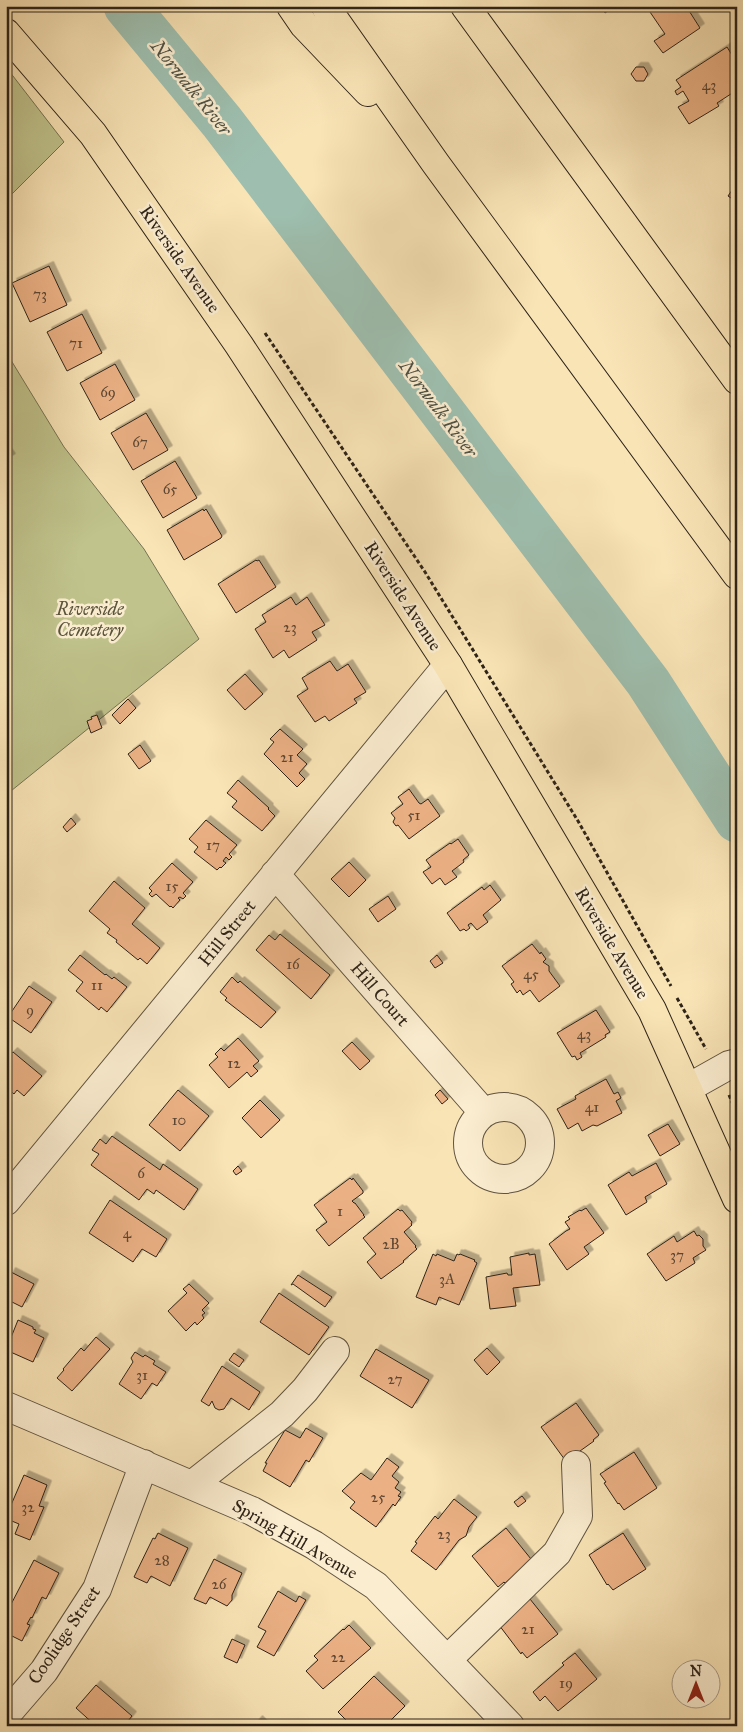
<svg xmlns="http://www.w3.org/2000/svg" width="743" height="1732" viewBox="0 0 743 1732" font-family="'IM FELL Great Primer',serif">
<defs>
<filter id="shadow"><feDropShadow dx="4.5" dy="-4.5" stdDeviation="0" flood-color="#0004"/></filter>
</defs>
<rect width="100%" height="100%" fill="#f9e4b6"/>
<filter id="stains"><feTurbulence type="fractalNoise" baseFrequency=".004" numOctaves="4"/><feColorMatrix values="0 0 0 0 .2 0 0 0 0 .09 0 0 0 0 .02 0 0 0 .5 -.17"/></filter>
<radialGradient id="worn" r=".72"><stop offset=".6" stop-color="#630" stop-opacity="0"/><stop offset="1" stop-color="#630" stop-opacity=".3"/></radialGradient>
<path fill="#c0c38c" stroke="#767352" d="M6 67 64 142 6 200Z
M6 352 64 447 144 549 199 639 6 795Z"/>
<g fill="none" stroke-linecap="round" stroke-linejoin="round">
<path stroke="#9ebfaf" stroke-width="45" d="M126 6 222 122 648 682 737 820"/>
</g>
<path fill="#ebb185" stroke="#2d2318" filter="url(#shadow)" d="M601 6H615L605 13Z
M659 6H686L700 28 663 53 654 41 665 34 650 12Z
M727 47 737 63V73L735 74 737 78V90L717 103 719 106 689 124 678 107 689 101 683 91 677 95 675 91 681 87 676 80Z
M636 67H644L648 74 644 81H636L631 74Z
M737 183V202L728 196Z
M49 266 67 305 30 322 12 283Z
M82 314 102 353 67 371 47 332Z
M115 364 135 400 100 420 80 383Z
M146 413 168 450 133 470 111 433Z
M6 451 11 458 6 461Z
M175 461 197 498 163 518 141 481Z
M203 509 204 511 206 509 222 536 221 538 184 560 167 530Z
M256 560 257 561 259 560 276 587 236 613 218 584Z
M291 597 296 605 307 597 325 625 312 632 317 640 289 658 284 650 273 658 255 629 266 622 262 615Z
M330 661 337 671 348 664 366 692 354 699 357 703 329 721 325 716 315 722 297 696 308 689 302 678Z
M245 674 263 694 245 710 227 690Z
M128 699 136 708 120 724 112 715Z
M97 715 102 728 91 733 87 721 92 719 91 717Z
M280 729 303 749 297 755 307 764 299 773 305 779 297 787 264 754 274 742 270 739Z
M140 745 151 761 139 769 128 754Z
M238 780 269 808 268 809 275 816 262 831 232 807 237 801 227 793Z
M409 789 419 803 421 804 428 799 440 816 409 839 398 825 396 826 393 822 395 818 391 813 403 804 398 797Z
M71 818 76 824 67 832 63 827Z
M206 820 237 845 229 854 232 857 229 860 226 857 223 861 226 863 221 868 220 867 217 870 194 852 198 847 189 839Z
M458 839 469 855 463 860 464 862 452 871 457 877 445 885 440 878 432 884 423 872 431 867 426 860 450 843 451 844Z
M349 862 366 880 349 897 331 879Z
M172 863 193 882 183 893 186 896 183 899 180 897 178 898 180 900 173 908 171 906 170 907 156 894 152 897 149 894 152 891 149 888Z
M114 881 145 908 132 924 160 948 147 964 140 958 138 960 116 942 117 940 107 933 110 929 89 911Z
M490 885 501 900 483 915 488 922 477 930 471 923 468 925 470 928 466 931 464 929 460 931 447 913 482 887 484 890Z
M388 896 396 909 378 922 369 909Z
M280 934 330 975 311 999 256 950 269 935 275 940Z
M532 944 540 954 541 952 546 959 543 962 549 966V971L560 986 539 1002 530 990 523 995 520 990 517 993 511 984 514 982 502 966Z
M80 955 105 975 106 974 112 979 114 977 127 987 107 1012 101 1007 99 1010 76 991 83 982 68 970Z
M437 955 443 963 435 968 430 961Z
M232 977 238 983 240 981 276 1012 261 1028 225 1000 227 998 220 992Z
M29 986 52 1002 31 1033 8 1017Z
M596 1010 610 1032 605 1035 606 1037 580 1053 582 1057 577 1060 575 1056 572 1057 557 1033Z
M238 1038 259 1061 253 1066 258 1071 251 1077 247 1072 229 1088 209 1065 218 1057 215 1054 221 1048 224 1051Z
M352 1042 370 1061 360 1070 342 1051Z
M13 1052 42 1076 24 1096 17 1090 14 1094 6 1087V1059Z
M606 1079 614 1094 618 1092 621 1098 616 1101 622 1113 597 1126 593 1125 582 1131 578 1123 568 1129 557 1109 576 1099 575 1096Z
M178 1090 209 1116 180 1151 149 1125Z
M440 1090 448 1099 442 1104 435 1095Z
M260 1100 280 1120 261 1138 242 1118Z
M668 1124 680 1144 660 1156 648 1135Z
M112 1136 160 1170 163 1164 198 1189 184 1210 156 1190 154 1194 147 1189 139 1200 91 1165 99 1154 92 1150 100 1139 106 1144Z
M656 1163 667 1184 645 1197 647 1202 626 1215 608 1185 629 1172 632 1176Z
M238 1166 242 1171 236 1175 233 1171Z
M350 1178 352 1180 353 1178 363 1191V1193L352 1201 354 1203H355L364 1215H363L365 1217 329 1246 316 1230 327 1222 314 1205Z
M110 1200 167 1239 156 1257 142 1249 133 1262 89 1233Z
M586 1208 604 1233 584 1247 589 1254 567 1270 549 1244 566 1231 570 1229 565 1222 570 1219 568 1217 580 1210 581 1211Z
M398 1209 400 1211 402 1210 412 1222 411 1224 412 1225 404 1232 416 1246 415 1247 417 1249 403 1261 404 1262 381 1279 367 1262 376 1254 363 1238Z
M694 1231 697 1236 699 1235 703 1239V1246L706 1250 693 1258 695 1263 666 1281 647 1254 674 1236 677 1242Z
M529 1253V1255L535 1254 540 1285 513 1288 516 1306 490 1309 486 1277 507 1273 508 1275H512L510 1257Z
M433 1254 436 1256 437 1254 454 1261 457 1254 459 1255 460 1254 475 1260 474 1261 477 1263 459 1305 439 1297 436 1305 416 1297Z
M11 1272 34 1284 22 1307 6 1299V1282Z
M298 1275 332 1297 325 1307 293 1284 291 1285Z
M189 1284 209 1303 202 1310 205 1313 202 1315 204 1318 197 1325 195 1322 186 1331 168 1311 187 1293 183 1289Z
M279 1293 329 1327 309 1355 260 1322Z
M18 1320 33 1327V1329L36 1330 34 1333 44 1338 33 1362 6 1350Z
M96 1337 110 1349 72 1391 57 1378 64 1370 63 1369 81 1348 84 1351Z
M487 1348 500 1362 487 1375 474 1360Z
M376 1349 429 1380 412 1408 360 1376Z
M135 1352 143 1357 145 1355 155 1361 153 1364 166 1372 157 1386 152 1383 141 1399 119 1384 133 1362 131 1358Z
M234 1353 244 1360 239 1367 229 1360Z
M222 1366 260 1392 249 1410 231 1398 224 1409 219 1410 215 1408 212 1401 209 1406 201 1401Z
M576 1403 599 1435 593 1440 594 1441 573 1456 565 1460 541 1427Z
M306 1428 323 1438 309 1462 306 1460 290 1487 263 1471 267 1463H265L285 1430 300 1438Z
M634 1452 657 1488 624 1510 619 1503 618 1504 604 1483 606 1482 600 1474Z
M387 1458 399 1467 392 1476 399 1482 395 1488 401 1492 398 1496 401 1497 395 1506 393 1504 376 1527 350 1508 355 1502 342 1491 361 1473 371 1480Z
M24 1475 47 1485 39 1506 44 1507 30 1540 15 1534 19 1524 7 1519 9 1512H8Z
M522 1496 526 1501 518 1507 514 1502Z
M454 1499 477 1517 469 1527 466 1536 459 1540 436 1570 411 1551 417 1543 415 1542 435 1516 438 1519Z
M506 1528 531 1559 524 1565 525 1567 505 1583 504 1582 498 1587 472 1556Z
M158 1533 188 1548 170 1586 151 1576 147 1583 134 1577 153 1538 155 1539Z
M623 1533 646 1569 613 1590 608 1584 607 1585 589 1555Z
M214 1559 242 1573 232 1595V1600L227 1606 210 1597 206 1604 194 1599Z
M34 1560 59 1573 46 1599 42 1597 32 1618 31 1617 27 1624 30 1625 22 1641 6 1633V1614Z
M278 1591 296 1602 299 1596 306 1600 274 1656 257 1647 266 1631 258 1627Z
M530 1599 558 1634 527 1658 522 1652 521 1654 499 1625Z
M349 1625 371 1648 323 1689 306 1671 318 1660 314 1656 343 1629 344 1630Z
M232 1639 245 1645 237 1663 224 1657Z
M575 1653 597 1679 558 1711 545 1696 540 1701 533 1692 564 1665 562 1663Z
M374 1676 405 1706 385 1726H352L338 1712Z
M96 1685 132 1716 124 1726H96L76 1708Z
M258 1720 264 1726H253Z"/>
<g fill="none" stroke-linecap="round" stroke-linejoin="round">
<g stroke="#605340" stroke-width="30">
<path id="minor" d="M275 874 484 1113
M688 1088 729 1065 737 1063
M468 1143a36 36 0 1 1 72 0a36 36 0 1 1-72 0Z
M6 1201 448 665
M6 1406 252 1511 314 1545 376 1586 510 1726
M192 1485 282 1414 305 1390 335 1351
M447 1660 557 1553 578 1516 576 1465
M6 1715 44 1671 97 1589 144 1464"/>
</g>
<g stroke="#2d2318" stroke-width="30">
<path id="major" d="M6 33 93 134 239 345 448 665 652 1010 737 1199"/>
</g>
<g stroke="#2d2318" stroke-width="30">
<path id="highway" d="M291 6 304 25 368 92
M325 6 436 164 737 575
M465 6 737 380"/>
</g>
<path stroke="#2d2318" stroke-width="3" stroke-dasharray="4 2.5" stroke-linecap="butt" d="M265 333 425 572 578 821 671 986
M677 998 706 1049
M729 1095 737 1114"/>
<use href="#minor" stroke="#fbedd0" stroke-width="28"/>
<use href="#major" stroke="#f9e4b6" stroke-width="28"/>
<use href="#highway" stroke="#f9e4b6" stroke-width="28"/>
</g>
<g text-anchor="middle" stroke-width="5" stroke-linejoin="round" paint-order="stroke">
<g font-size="15" fill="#5c4633">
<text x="709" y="90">43</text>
<text x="40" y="299">73</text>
<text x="76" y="348">71</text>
<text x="108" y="397">69</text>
<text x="140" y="447">67</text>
<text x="170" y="494">65</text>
<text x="290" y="632">23</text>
<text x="287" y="762">21</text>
<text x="414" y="820">51</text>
<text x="213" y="850">17</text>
<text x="172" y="891">15</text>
<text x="293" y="969">16</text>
<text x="531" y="979">45</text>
<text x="97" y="990">11</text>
<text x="30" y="1015">9</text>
<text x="584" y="1039">43</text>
<text x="234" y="1068">12</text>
<text x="592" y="1112">41</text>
<text x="179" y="1125">10</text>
<text x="141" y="1178">6</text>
<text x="340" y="1216">1</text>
<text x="127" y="1238">4</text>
<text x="391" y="1249">2B</text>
<text x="677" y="1260">37</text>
<text x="447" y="1284">3A</text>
<text x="142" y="1380">31</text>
<text x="395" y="1384">27</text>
<text x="378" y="1502">25</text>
<text x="28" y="1512">32</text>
<text x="444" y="1539">23</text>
<text x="162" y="1565">28</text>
<text x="219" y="1589">26</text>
<text x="528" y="1634">21</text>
<text x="338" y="1662">22</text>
<text x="566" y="1688">19</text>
</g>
<g font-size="18" fill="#2d2318" stroke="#fbedd0">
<text transform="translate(180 259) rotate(55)" y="6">Riverside Avenue</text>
<text transform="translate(403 596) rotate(57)" y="6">Riverside Avenue</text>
<text transform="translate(227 933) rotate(-51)" y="6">Hill Street</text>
<text transform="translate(612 943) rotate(59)" y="6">Riverside Avenue</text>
<text transform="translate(380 994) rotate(49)" y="6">Hill Court</text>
<text transform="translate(295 1539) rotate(30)" y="6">Spring Hill Avenue</text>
<text transform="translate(64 1635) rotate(-56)" y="6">Coolidge Street</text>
</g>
<g font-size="18" font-style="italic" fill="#59533b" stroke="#fbedd0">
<text x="90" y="615">Riverside<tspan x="90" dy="21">Cemetery</tspan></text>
</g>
<g font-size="19" font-style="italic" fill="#4f5245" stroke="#fbedd0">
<text transform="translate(192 87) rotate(51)" y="7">Norwalk River</text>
<text transform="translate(439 408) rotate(53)" y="7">Norwalk River</text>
</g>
</g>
<rect width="743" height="1732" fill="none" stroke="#f9e4b6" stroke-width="25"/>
<rect x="8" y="8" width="728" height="1717" fill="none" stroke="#2d2318" stroke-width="2.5"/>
<rect x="12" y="12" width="718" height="1707" fill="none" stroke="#2d2318"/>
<g transform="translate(696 1684)"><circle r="24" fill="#fbedd0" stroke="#a99c86"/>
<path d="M0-4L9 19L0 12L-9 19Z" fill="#8f2418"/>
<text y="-8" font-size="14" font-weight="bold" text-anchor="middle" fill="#2d2318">N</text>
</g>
<rect width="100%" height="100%" filter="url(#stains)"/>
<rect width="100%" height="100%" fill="url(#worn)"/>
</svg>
